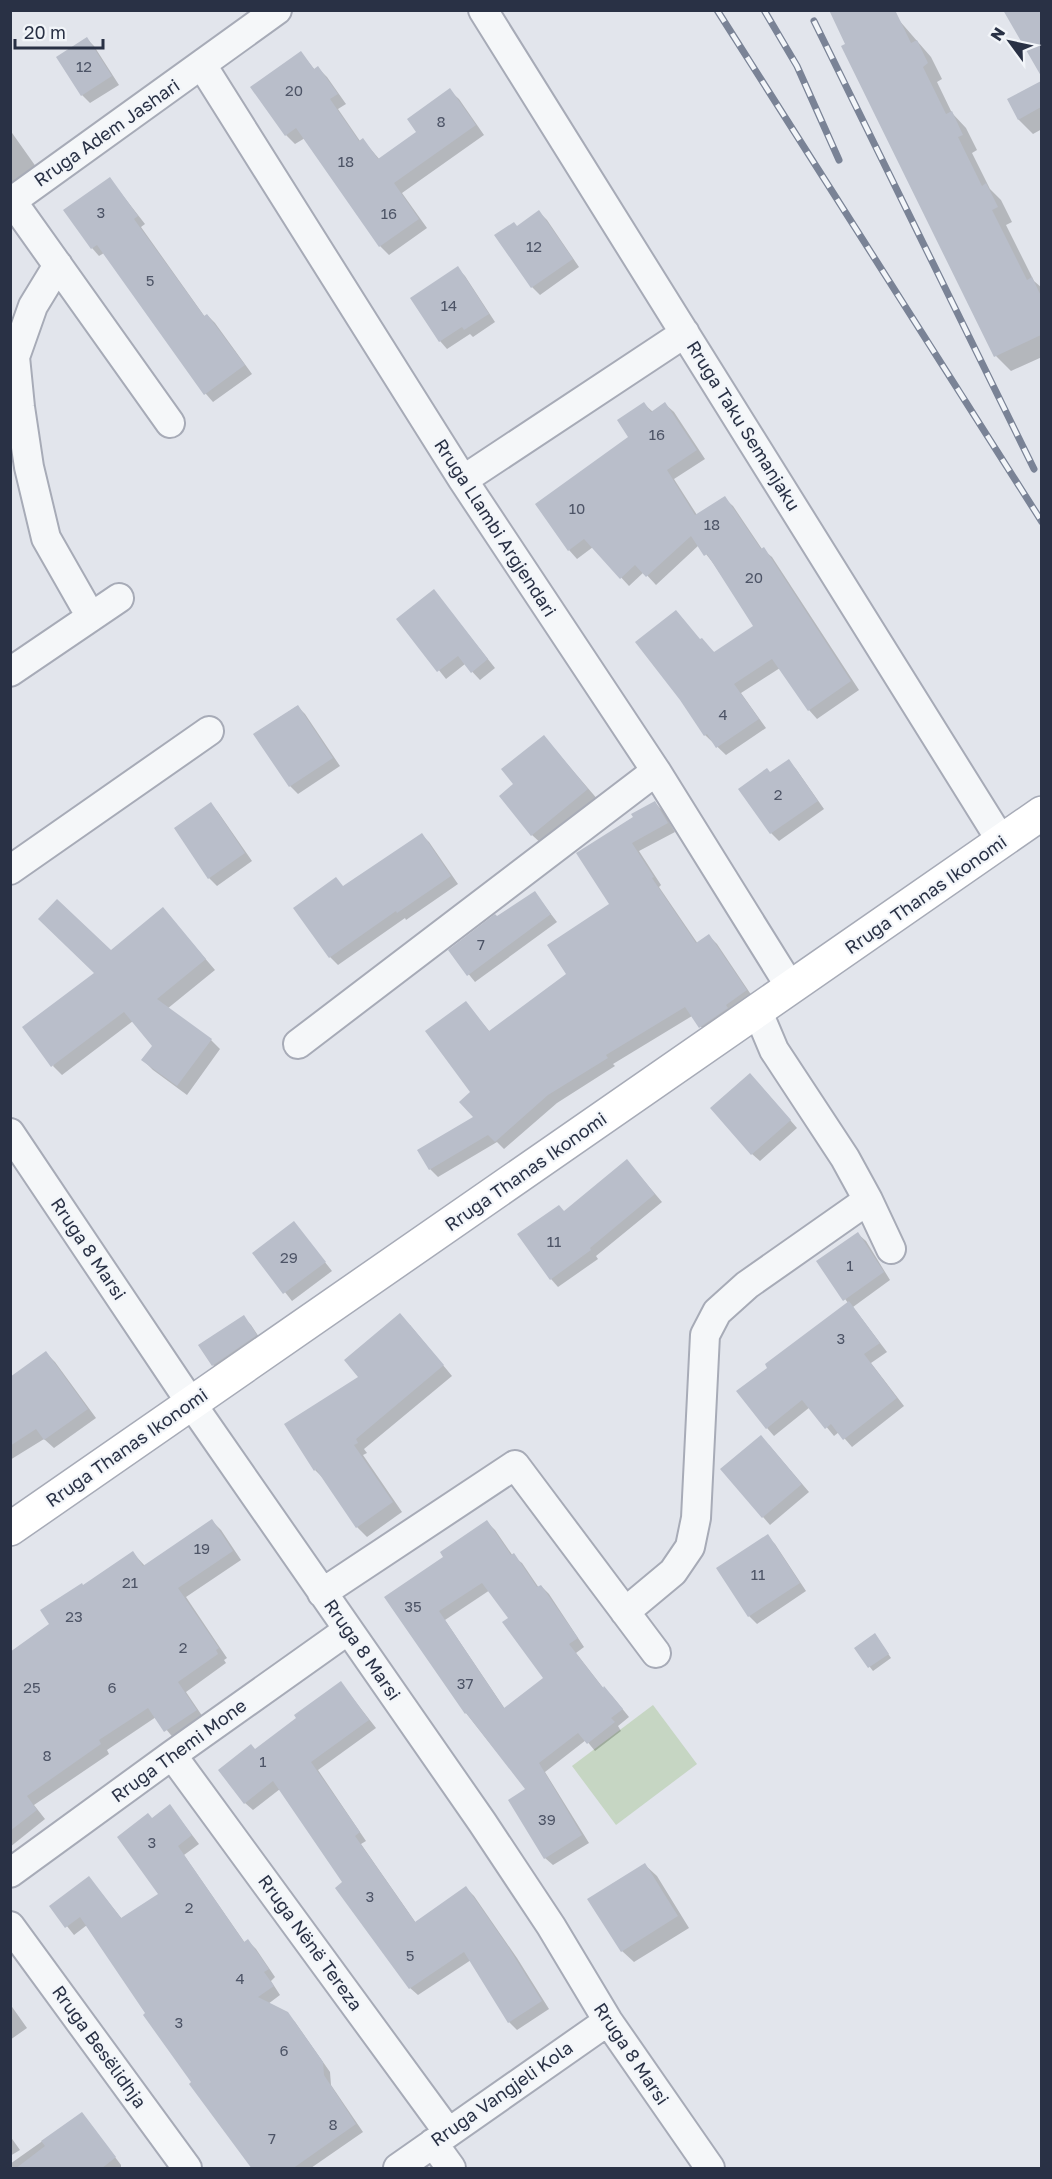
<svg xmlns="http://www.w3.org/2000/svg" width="1052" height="2179" viewBox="0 0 1052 2179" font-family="'Golos Text',sans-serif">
<rect width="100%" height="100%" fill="#e2e5ec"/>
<path fill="#c6d6c3" d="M653 1705 697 1764 616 1825 572 1766Z"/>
<path fill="#0003" fill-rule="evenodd" d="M1005 10H1042V73Z
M898 19 931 57 942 79 937 82 952 113 966 128 977 150 972 153 990 189 1001 200 1012 222 1006 225 1034 281 1042 288V357L1011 371 996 356 843 47Z
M86 38 94 46 119 85 90 103 82 95Z
M301 53 315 70 318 68 327 77 346 104 338 109 360 141 363 140 380 160 418 132 449 90 459 99 484 135 402 193 427 228 389 255 380 246 305 138 295 144 286 135Z
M1042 83V129L1033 134 1019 120 1009 100Z
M10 130 39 171 10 191Z
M110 179 145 224 141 227 205 317 207 315 215 323 252 374 213 402 206 394 104 253 99 256 92 248Z
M539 212 547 220 579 267 540 295 532 287Z
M457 268 465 276 495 322 473 337 470 334 447 349 440 341Z
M644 404 653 412 665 404 674 412 705 459 674 479 697 515 724 498 733 506 762 549 772 557 859 690 817 719 809 710 780 668 741 693 766 728 726 755 705 735 701 641 715 653 756 626 713 563 699 545 656 585 644 572 629 586 593 547 577 559 569 550 630 437Z
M434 591 495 668 480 680 465 664 446 679 398 619Z
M297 706 305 714 340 766 298 794 290 786 255 735Z
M544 737 599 801 544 846 532 835 515 784Z
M788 761 796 769 824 809 779 841 771 833 770 774Z
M655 803 663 811 675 832 639 851 661 885 659 887 698 944 709 936 717 944 754 999 708 1035 692 1016 613 1064 615 1066 557 1103 504 1149 497 1142 438 1177 430 1169 475 1118 466 1003 490 1032 568 975 611 905 578 854Z
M211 804 218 812 252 861 217 886 209 878Z
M422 835 429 842 458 884 406 920 405 918 338 965 330 957 295 908 344 887Z
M535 893 557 922 475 982 450 951Z
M163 909 215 970 167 1009 211 1040 220 1049 187 1095 153 1070 143 1060 154 1046 133 1021 62 1075 53 1066 96 974 111 952Z
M758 1083 797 1128 760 1161 752 1154Z
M634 1169 662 1202 596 1256 598 1259 558 1287 551 1279 565 1212Z
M294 1223 332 1271 292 1301 254 1253Z
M858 1234 866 1241 890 1280 853 1307 887 1352 871 1363 904 1406 852 1447 839 1432 834 1436 810 1407 774 1436 767 1428 848 1303 818 1261Z
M243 1317 251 1325 263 1343 221 1373 213 1365Z
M410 1325 452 1376 364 1449 367 1453 363 1455 402 1512 367 1537 357 1527 323 1478 315 1470 360 1378Z
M46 1353 55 1362 96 1418 54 1448 44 1439 10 1460V1378Z
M769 1445 809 1492 770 1525 763 1517Z
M212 1521 221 1530 241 1560 186 1597 227 1658 224 1660 226 1663 186 1692 205 1720 175 1740 156 1717 107 1750 109 1754 34 1805 45 1819 10 1847V1653L51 1624 83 1587 133 1553 145 1566Z
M487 1522 495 1530 513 1556 522 1563 539 1588 541 1586 549 1594 584 1647 576 1653 604 1689 612 1696 629 1717 618 1726 621 1731 595 1751 586 1740 545 1772 589 1843 553 1865 545 1858 527 1790 466 1713 386 1598 445 1557ZM490 1590 510 1618 545 1678 505 1709 445 1620Z
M767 1536 775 1544 806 1591 757 1624 749 1616Z
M878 1639 891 1658 873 1671 856 1649Z
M341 1683 376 1728 318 1770 366 1841 361 1844 416 1923 466 1888 474 1896 517 1958 549 2009 517 2030 509 2022 471 1960 418 1995 410 1988 344 1883 280 1789 253 1810 245 1803 256 1751Z
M170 1806 199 1844 184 1855 245 1943 248 1941 256 1949 275 1977 271 1981 280 1995 268 2004 287 2014 295 2022 330 2072 331 2085 363 2132 311 2168H254L87 1925 74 1935 51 1906 89 1878 122 1919 160 1894 153 1820Z
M645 1865 657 1876 689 1928 634 1962 622 1951Z
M10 2004 27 2028 10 2040Z
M82 2113 121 2165V2168H12L10 2164Z
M10 2136 20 2150 10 2156Z"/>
<path fill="#b9beca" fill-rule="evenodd" d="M829 10H895L911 43 917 40 928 63 923 67 946 114 952 111 963 135 958 137 982 186 986 183 998 207 992 210 1027 280 1032 277 1041 296V335L994 357 841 46 845 44Z
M1003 10H1041V76Z
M87 37 112 76 81 96 56 57Z
M301 51 314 69 318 66 338 94 330 99 359 141 363 138 378 159 416 132 407 119 450 88 476 125 394 183 419 219 379 247 296 128 285 136 250 87Z
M1041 81V107L1018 120 1007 99Z
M110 177 138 216 134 219 204 316 207 314 245 365 204 395 97 245 91 249 63 210Z
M539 210 573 259 531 288 494 235 514 222 517 226Z
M458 266 489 314 464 330 462 327 439 342 410 298Z
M644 402 651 412 665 402 697 450 667 470 695 515 725 496 761 549 764 547 851 681 808 711 772 659 734 684 759 719 716 748 707 734 704 736 680 700 635 642 676 610 700 639 702 638 714 652 753 626 707 554 704 556 691 536 646 577 635 565 620 579 584 539 568 551 535 504 628 437 617 420Z
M434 589 488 659 471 673 458 656 437 672 396 619Z
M298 705 333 758 289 787 253 734Z
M544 735 588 789 531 836 499 796 513 784 501 769Z
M789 759 818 801 770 834 738 789 767 768 770 772Z
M655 801 668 823 632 843 654 877 652 878 696 943 709 934 747 990 726 1005 728 1008 699 1028 685 1007 606 1055 608 1058 548 1095 495 1142 488 1135 429 1170 417 1150 473 1117 459 1102 470 1092 425 1031 466 1001 489 1031 566 974 547 945 609 904 576 853 633 817 631 814Z
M211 802 245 853 208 879 174 828Z
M422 833 451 876 397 913 396 911 329 958 293 908 336 877 343 886Z
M535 891 551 914 467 976 448 950 495 914 497 916Z
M57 899 111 950 163 907 206 959 157 999 212 1039 177 1086 141 1060 152 1046 124 1012 51 1067 22 1027 94 973 38 919Z
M750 1073 791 1120 751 1155 710 1108Z
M627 1159 655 1194 590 1248 591 1250 550 1280 517 1234 559 1205 564 1211Z
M294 1221 326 1262 283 1294 252 1253Z
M858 1232 884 1272 843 1301 816 1261Z
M849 1301 880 1343 864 1354 897 1398 843 1440 831 1424 825 1429 802 1400 766 1429 736 1391 767 1368 765 1364Z
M400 1313 444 1365 356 1439 358 1443 354 1445 393 1502 356 1528 316 1469 314 1471 284 1424 358 1377 344 1360Z
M244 1315 257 1335 212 1366 198 1345Z
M46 1351 88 1409 44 1440 36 1429 10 1446V1377Z
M761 1435 802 1484 762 1518 720 1469Z
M212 1519 233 1551 178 1588 219 1648 216 1650 218 1654 178 1682 197 1710 164 1732 148 1708 99 1740 101 1744 27 1796 37 1810 10 1831V1652L49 1624 40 1610 82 1583 83 1585 133 1551 143 1566Z
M487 1520 511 1555 514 1553 537 1587 541 1585 578 1638 569 1644 603 1688 604 1686 623 1709 611 1718 615 1722 587 1744 578 1733 539 1763 582 1835 544 1859 508 1800 525 1789 466 1713 465 1714 384 1597 443 1557 440 1552ZM482 1583 508 1618 502 1622 543 1678 504 1708 439 1611Z
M768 1534 800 1583 748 1617 716 1568Z
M875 1633 889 1654 868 1668 854 1648Z
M341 1681 369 1720 311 1762 360 1832 355 1836 415 1922 466 1886 509 1948 542 2001 508 2023 464 1952 409 1989 335 1888 342 1882 273 1781 244 1804 218 1770 251 1744 255 1749 296 1718 294 1715Z
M170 1804 192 1835 178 1846 244 1942 248 1939 269 1969 264 1972 274 1986 258 1997 288 2012 323 2062 324 2075 356 2124 292 2169H252L189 2084 191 2082 143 2015 145 2013 80 1917 65 1928 49 1906 89 1876 121 1918 158 1894 117 1837 148 1813 152 1818Z
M645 1863 678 1916 621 1952 587 1899Z
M82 2112 116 2157 101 2169H15L45 2146 41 2141Z"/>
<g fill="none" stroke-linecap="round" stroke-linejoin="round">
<g stroke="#a7abb7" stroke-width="32">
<path id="street" d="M483 10 1002 842
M202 65 463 480 656 771 791 988
M58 265 33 306 15 357 20 407 29 467 46 538 91 617
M170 423 12 201 277 10
M463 480 685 333
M10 672 119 598
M10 870 209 731
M758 1012 774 1050 845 1158 868 1200 891 1249
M298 1044 656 771
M10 1133 191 1403 482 1822 551 1926 608 2021 710 2168
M322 1593 515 1465 656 1653
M625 1612 673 1572 690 1547 696 1518 705 1335 717 1312 747 1285 868 1200
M172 1755 448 2132
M10 1873 172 1755 348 1630
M10 1926 187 2168
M433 2143 451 2168
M398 2168 608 2021"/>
</g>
<g stroke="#a7abb7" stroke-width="36">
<path id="secondary" d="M10 1529 1042 813"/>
</g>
<use href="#street" stroke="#f5f7f9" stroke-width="28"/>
<use href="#secondary" stroke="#fff" stroke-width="33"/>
<g stroke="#7a8396" stroke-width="7">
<path id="rail" d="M717 10 1042 522
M764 10 797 66 839 160
M814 21 1034 469"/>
</g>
<use href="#rail" stroke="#f2f5f9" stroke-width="4.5" stroke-dasharray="14" stroke-linecap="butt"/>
</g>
<g text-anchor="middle" stroke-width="4.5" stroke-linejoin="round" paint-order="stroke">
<g font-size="15" fill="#4d5466">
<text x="84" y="72">12</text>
<text x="294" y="96">20</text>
<text x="441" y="127">8</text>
<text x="346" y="167">18</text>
<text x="101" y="218">3</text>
<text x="389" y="219">16</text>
<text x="534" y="252">12</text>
<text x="150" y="286">5</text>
<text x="449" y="311">14</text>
<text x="657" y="440">16</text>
<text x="577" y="514">10</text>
<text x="712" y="530">18</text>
<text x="754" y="583">20</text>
<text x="723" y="720">4</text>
<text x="778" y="800">2</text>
<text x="481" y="950">7</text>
<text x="554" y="1247">11</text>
<text x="289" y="1263">29</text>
<text x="850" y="1271">1</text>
<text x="841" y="1344">3</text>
<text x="202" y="1554">19</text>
<text x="758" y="1580">11</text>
<text x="130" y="1588">21</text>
<text x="413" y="1612">35</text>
<text x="74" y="1622">23</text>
<text x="183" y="1653">2</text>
<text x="465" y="1689">37</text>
<text x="32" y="1693">25</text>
<text x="112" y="1693">6</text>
<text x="47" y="1761">8</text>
<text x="263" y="1767">1</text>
<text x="547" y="1825">39</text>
<text x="152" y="1848">3</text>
<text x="370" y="1902">3</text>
<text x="189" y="1913">2</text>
<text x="410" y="1961">5</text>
<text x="240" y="1984">4</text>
<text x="179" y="2028">3</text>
<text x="284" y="2056">6</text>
<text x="333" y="2130">8</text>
<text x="272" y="2144">7</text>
</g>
<g font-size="18" fill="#293145" stroke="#f2f5f9">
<text transform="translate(107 133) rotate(-35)" y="6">Rruga Adem Jashari</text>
<text transform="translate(743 426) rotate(58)" y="6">Rruga Taku Semanjaku</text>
<text transform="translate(495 528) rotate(57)" y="6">Rruga Llambi Argjendari</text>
<text transform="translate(926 895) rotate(-35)" y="6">Rruga Thanas Ikonomi</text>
<text transform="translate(526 1172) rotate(-35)" y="6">Rruga Thanas Ikonomi</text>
<text transform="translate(88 1249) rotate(56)" y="6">Rruga 8 Marsi</text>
<text transform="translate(127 1448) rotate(-35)" y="6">Rruga Thanas Ikonomi</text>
<text transform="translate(362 1650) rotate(55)" y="6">Rruga 8 Marsi</text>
<text transform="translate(179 1751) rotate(-36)" y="6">Rruga Themi Mone</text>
<text transform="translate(310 1943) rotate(54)" y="6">Rruga Nënë Tereza</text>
<text transform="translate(99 2047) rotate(54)" y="6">Rruga Besëlidhja</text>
<text transform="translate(631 2054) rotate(56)" y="6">Rruga 8 Marsi</text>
<text transform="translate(502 2094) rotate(-35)" y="6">Rruga Vangjeli Kola</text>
</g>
</g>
<rect width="1052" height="2179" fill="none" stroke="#293145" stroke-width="24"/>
<g transform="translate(1010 42) rotate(303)" stroke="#f2f5f9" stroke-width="4.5" paint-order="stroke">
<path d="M0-4.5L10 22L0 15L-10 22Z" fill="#293145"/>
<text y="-9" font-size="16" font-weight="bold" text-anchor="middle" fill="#293145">N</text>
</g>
<path d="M15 39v9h88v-9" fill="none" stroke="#293145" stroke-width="3"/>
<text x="24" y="39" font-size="18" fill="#293145" stroke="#f2f5f9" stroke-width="4.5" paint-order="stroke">20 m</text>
</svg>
